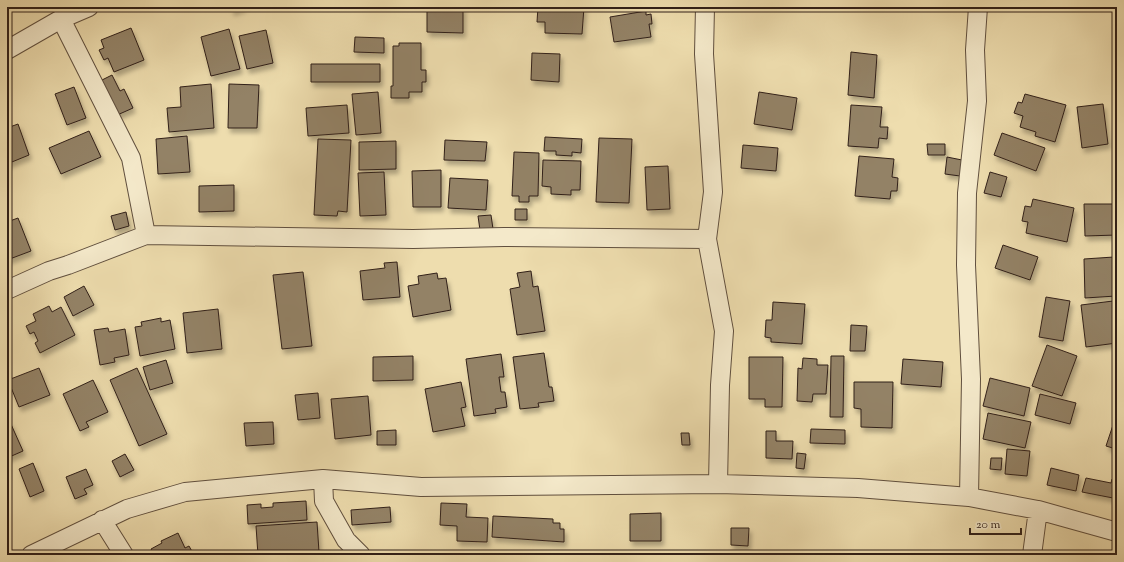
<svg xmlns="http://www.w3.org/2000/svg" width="1124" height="562" viewBox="0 0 1124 562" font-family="'Sorts Mill Goudy',serif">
<defs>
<filter id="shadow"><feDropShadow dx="2.5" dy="4.5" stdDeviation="2" flood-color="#0004"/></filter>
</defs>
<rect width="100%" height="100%" fill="#eeddae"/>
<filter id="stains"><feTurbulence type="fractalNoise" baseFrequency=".005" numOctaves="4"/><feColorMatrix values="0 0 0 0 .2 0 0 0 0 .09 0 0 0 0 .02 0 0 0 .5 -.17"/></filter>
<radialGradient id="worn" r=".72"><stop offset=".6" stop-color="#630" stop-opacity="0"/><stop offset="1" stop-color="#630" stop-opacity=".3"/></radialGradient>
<path fill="#938266" stroke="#312018" filter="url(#shadow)" d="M231 7H244L232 11Z
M427 7H463V33L427 32Z
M538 7H584L582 34 545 33V22H537Z
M646 11V15L651 14 652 24H649L651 37 614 42 610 17Z
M131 28 144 60 114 72 108 58 104 60 99 50 104 48 101 40Z
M229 29 240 69 211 76 201 37Z
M266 30 273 63 247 69 239 36Z
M355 37 384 38V53L354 52Z
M399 43H421V70H426V82H422V92H409V98H391V86H393V46H399Z
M851 52 877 55 874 98 848 95Z
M532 53 560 54 559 82 531 80Z
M311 64H380V82H311Z
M112 75 120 91 124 89 133 108 115 116 98 82Z
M211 84 214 128 169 132 167 108 181 107 180 87Z
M229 84 259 85 257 128H228Z
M74 87 86 118 67 125 55 94Z
M378 92 381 133 356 135 352 94Z
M759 92 797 98 792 130 754 124Z
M1025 94 1066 105 1055 142 1035 136 1036 132 1020 127 1023 116 1014 113 1018 102 1022 103Z
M1103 104 1108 144 1082 148 1077 107Z
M347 105 349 133 308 136 306 108Z
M851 105 882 107 880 127H888L887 139 879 138 878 148 848 146Z
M18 124 29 155 7 164V128Z
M89 131 101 157 61 174 49 148Z
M1002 133 1045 148 1036 171 994 155Z
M187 136 190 172 158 174 156 139Z
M545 137 582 139 581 153 572 152V156L556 155V151H544Z
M599 138 632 139 629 203 596 202Z
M318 139 351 140 347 212 338 211 337 216 314 215Z
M445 140 487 142 485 161 444 160Z
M396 141V169L359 170V142Z
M927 144H945V155H928Z
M743 145 778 148 776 171 741 168Z
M514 152 539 153 538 196H529V202H519V196H512Z
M859 156 894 159 892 177 898 178 897 191H891L890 199 855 196Z
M947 157 962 160 960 176 945 174Z
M543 160 581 161 580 190H571V195L551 194V187L542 186Z
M668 166 670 209 647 210 645 167Z
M441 170V207H413L412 171Z
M384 172 386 215 360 216 358 173Z
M990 172 1007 177 1001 197 984 193Z
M450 178 488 180 486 210 448 208Z
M234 185V211L199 212V186Z
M1033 199 1074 208 1067 242 1026 233 1028 222 1022 221 1025 206 1031 207Z
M1084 204H1117V235L1085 236Z
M515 209H527V220H515Z
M126 212 129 226 115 230 111 216Z
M491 215 493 229 480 230 478 216Z
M18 218 31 251 7 260V222Z
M1003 245 1038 257 1030 280 995 268Z
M1114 257 1116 296 1085 298 1084 259Z
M397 262 400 297 363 300 360 271 385 268 384 263Z
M531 271 533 287 538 286 545 331 517 335 510 289 520 287 517 273Z
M303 272 312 346 282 349 273 275Z
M437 273 438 279 446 278 451 310 413 317 408 286 419 284 418 276Z
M84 286 94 305 73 316 64 297Z
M1046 297 1070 301 1063 341 1039 337Z
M1113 301 1117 343 1086 347 1081 305Z
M773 302 805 304 802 344 771 342V338L765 337 766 320H772Z
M49 306 52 312 61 307 75 335 40 353 35 343 38 341 34 332 30 334 26 326 36 321 33 314Z
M218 309 222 349 187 353 183 313Z
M161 318V322L170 320 175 349 140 356 135 327 142 326 141 322Z
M851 325 867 326 865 351H850Z
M108 328 109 332 125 329 129 355 114 358 115 362 100 365 94 330Z
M1047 345 1077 356 1062 396 1032 386Z
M544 353 549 387H552L554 401 538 403 539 407 520 409 513 357Z
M501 354 504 377H499L501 392H505L507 407 495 409 496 413 474 416 466 359Z
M413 356V380L373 381V357Z
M831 356H844L843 417H830Z
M749 357H783L782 407H765V399H749Z
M803 358 817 359V365H828L826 394H813L812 402 797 401 798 368 802 369Z
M903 359 943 362 941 387 901 384Z
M166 360 173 383 150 390 143 367Z
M39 368 50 395 19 407 8 380Z
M137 368 167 434 139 446 110 380Z
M990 378 1030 388 1024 416 983 406Z
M93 380 108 412 86 422 89 427 80 431 63 394Z
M461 382 466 407 461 408 465 426 433 432 425 389Z
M854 382H893L892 428 861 427V409L854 408Z
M318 393 320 418 298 420 295 395Z
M1040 394 1076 403 1070 424 1035 415Z
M368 396 371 435 335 439 331 399Z
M988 413 1031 422 1025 448 983 439Z
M1116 416H1117V459L1113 458 1116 449 1106 446Z
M10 422 23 451 7 458V423Z
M273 422 274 444 246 446 244 423Z
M811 429 845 430V444L810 443Z
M396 430V445H377V431Z
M766 431H776V441H793L792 459 766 458Z
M681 433H689L690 445H682Z
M1007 449 1030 451 1027 476 1005 474Z
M797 453 806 454 804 469 796 468Z
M125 454 134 470 120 477 112 461Z
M991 458H1002L1001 470 990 469Z
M33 463 44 491 30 497 19 469Z
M1051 468 1079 475 1076 491 1047 485Z
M86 469 93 485 84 489 87 494 75 499 66 477Z
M1086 478 1111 483 1112 479 1117 480 1113 498 1082 492Z
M306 501 307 520 248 524 247 505 261 504V508L273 507V503Z
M441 503 467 504 466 517 488 518 487 542 457 541V526L440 525Z
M390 507 391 522 352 525 351 510Z
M661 513V541H630V514Z
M493 516 553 519V523H560V529H564V542L492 537Z
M317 522 319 552 258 555 256 526Z
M731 528H749L748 546 731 545Z
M178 533 185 548 189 546 194 555H154L151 549 162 543 161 541Z
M554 551V555H512Z
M458 552V555H424Z"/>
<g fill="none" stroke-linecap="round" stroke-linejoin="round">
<g stroke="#604f3e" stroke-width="20">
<path id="street" d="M705 7 704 54 713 192 707 239 724 331 720 385 718 484
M61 19 131 158 146 235
M7 50 61 19 89 7
M7 290 49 271 68 265 146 235 413 239 504 237 707 239
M323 479 324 501 346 540 361 555
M969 497 971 379 966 265 967 193 977 101 975 50 978 7
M102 520 124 555
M31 555 127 509 185 492 323 479 421 487 718 484 858 488 969 497 1038 510 1117 532
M1032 555 1038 510"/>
</g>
<use href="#street" stroke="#f4e9ca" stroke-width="18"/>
</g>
<rect width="1124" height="562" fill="none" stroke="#eeddae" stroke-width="24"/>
<rect x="8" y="8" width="1108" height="546" fill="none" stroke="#312018" stroke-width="2"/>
<rect x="12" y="12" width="1100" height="538" fill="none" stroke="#312018"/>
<path d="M970 528v6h51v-6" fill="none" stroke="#312018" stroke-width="2"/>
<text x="976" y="528" font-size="12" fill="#312018" stroke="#f4e9ca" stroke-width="3" paint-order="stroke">20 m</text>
<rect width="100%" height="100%" filter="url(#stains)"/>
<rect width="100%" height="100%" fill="url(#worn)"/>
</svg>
